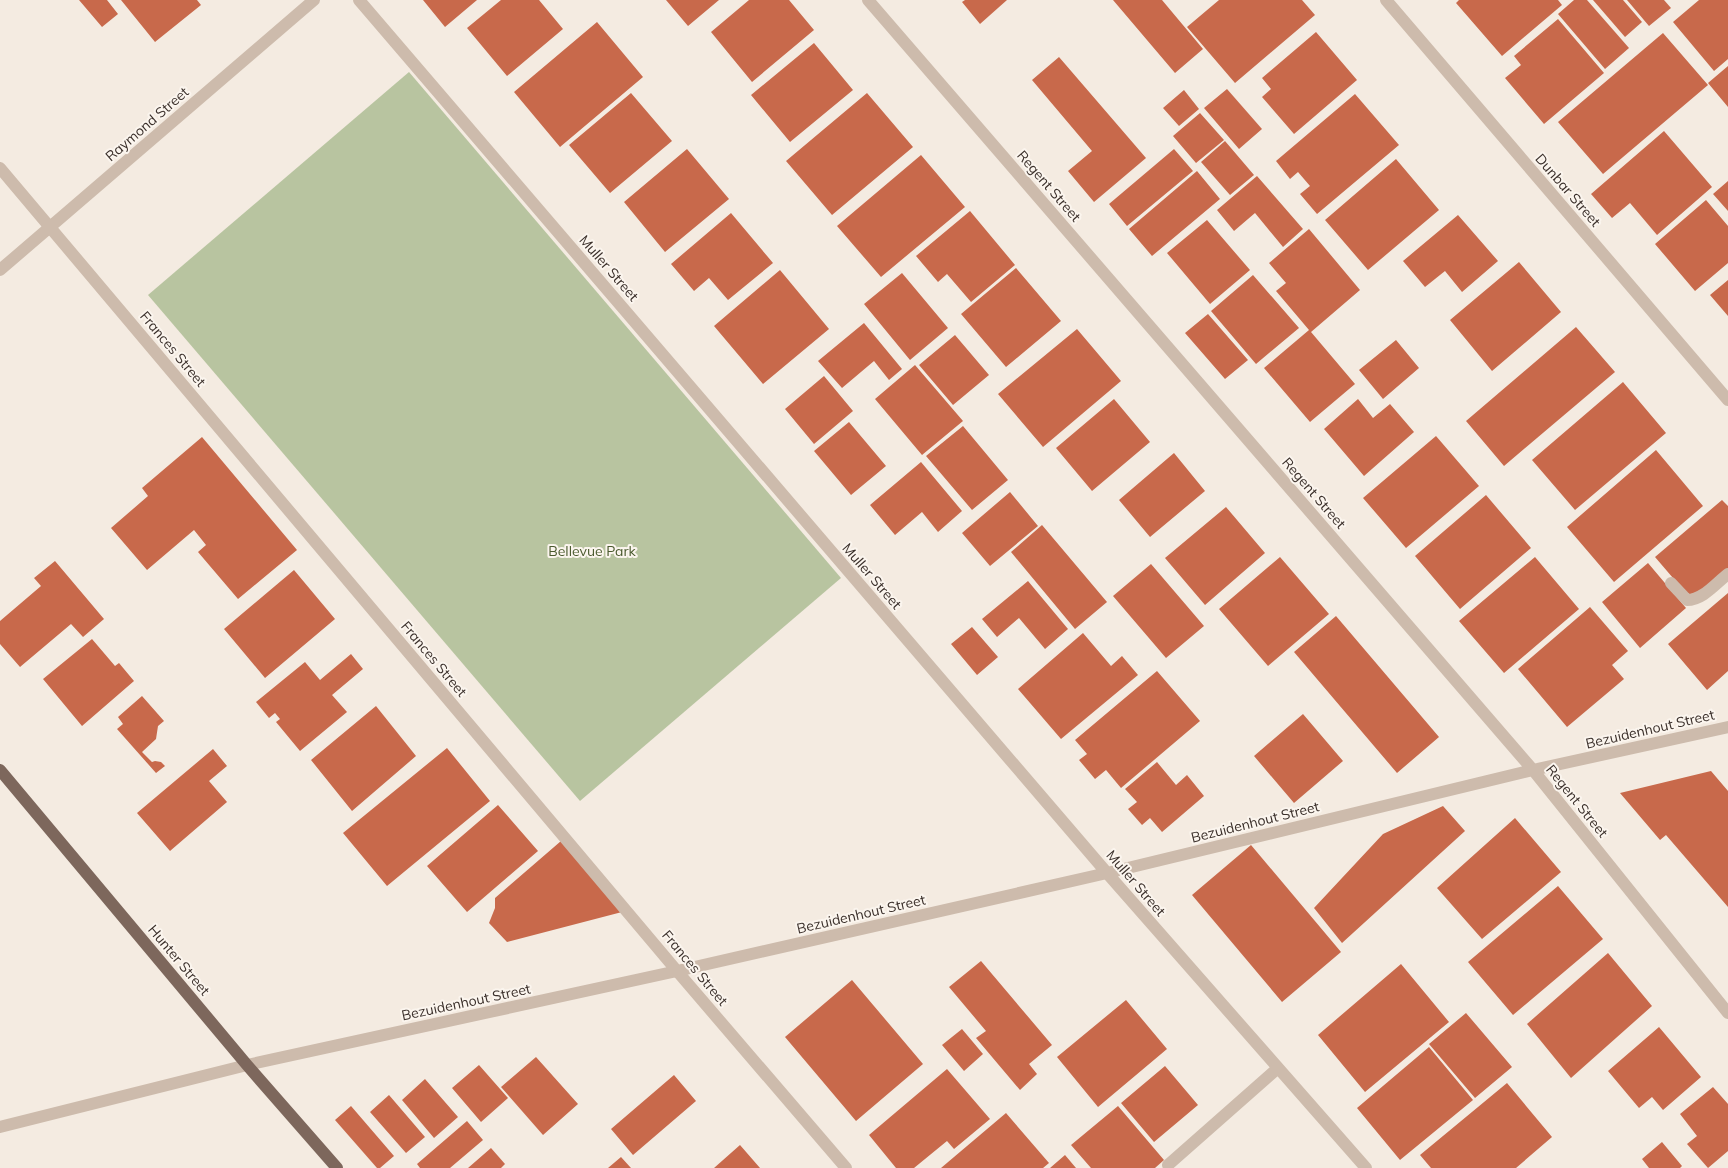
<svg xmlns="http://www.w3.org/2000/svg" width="1728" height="1168" viewBox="0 0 1728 1168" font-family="Mulish,sans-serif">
<rect width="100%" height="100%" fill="#f4ebe1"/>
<path fill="#b8c4a0" d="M409 72 841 578 580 801 148 295Z"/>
<path fill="#c8694b" d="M79 0H107L118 14 102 27Z
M121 0H197L201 5 155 42Z
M423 0H477L445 27Z
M501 0H539L563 29 507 76 467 28Z
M666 0H719L688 26Z
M749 0H789L814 30 752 82 711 32Z
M965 0H1007L980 24 962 2Z
M1113 0H1162L1203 49 1175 73Z
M1219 0H1302L1315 15 1235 83 1187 27Z
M1459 0H1558L1562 5 1502 56 1456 3Z
M1574 0H1587L1629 48 1605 69 1558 14Z
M1593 0H1623L1642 22 1625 37Z
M1627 0H1664L1671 8 1649 26Z
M1699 0H1728V59L1714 71 1673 22Z
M1558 19 1604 73 1544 124 1505 78 1521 65 1514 56Z
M597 22 643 77 560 147 514 92Z
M1316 32 1357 80 1294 134 1262 97 1271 89 1262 78Z
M1663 33 1708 85 1603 174 1558 122Z
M814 43 853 90 790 142 751 95Z
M1059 57 1146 158 1094 202 1068 171 1092 151 1032 80Z
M1728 66V107L1708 83Z
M1227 89 1262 129 1239 149 1204 108Z
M1184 90 1199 109 1179 126 1163 108Z
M631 93 672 141 610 193 569 145Z
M867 93 913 147 832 215 786 161Z
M1355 94 1399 145 1317 214 1300 194 1310 186 1298 172 1290 179 1276 161Z
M1200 113 1224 140 1196 163 1173 136Z
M1664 131 1712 187 1657 235 1630 203 1612 218 1591 194Z
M1225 141 1254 175 1230 195 1201 162Z
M687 149 729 199 665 252 624 202Z
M1174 149 1193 171 1127 226 1109 204Z
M921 155 965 207 881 277 837 226Z
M1396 159 1439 210 1368 270 1325 220Z
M1197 171 1220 199 1152 256 1129 229Z
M1257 176 1303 229 1283 247 1255 213 1234 231 1217 210Z
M1728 181V211L1713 194Z
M1706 200 1728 226V263L1695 291 1655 244Z
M970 211 1015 265 971 302 947 274 938 282 916 256Z
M731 213 773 263 728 300 709 278 694 291 671 264Z
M1458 215 1498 261 1462 292 1445 271 1425 287 1403 261Z
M1207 220 1250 270 1210 304 1167 253Z
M1309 229 1360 290 1311 332 1355 384 1310 422 1264 368 1309 330 1276 291 1286 283 1269 263Z
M1519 262 1561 312 1492 371 1450 320Z
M1016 268 1061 321 1006 367 961 314Z
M780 270 829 329 763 384 714 326Z
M902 273 948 328 910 360 864 304Z
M1253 275 1299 328 1256 364 1211 311Z
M1728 280V316L1710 295Z
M1208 314 1248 360 1225 379 1185 333Z
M864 323 902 369 889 380 874 361 842 388 818 361Z
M1576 327 1615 372 1504 466 1466 421Z
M1077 329 1121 381 1043 447 998 394Z
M955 335 989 375 953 405 919 365Z
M1396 340 1419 368 1383 399 1359 370Z
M915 365 963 421 922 455 875 399Z
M824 376 853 411 814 444 785 409Z
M1623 382 1666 433 1575 510 1532 460Z
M1114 399 1150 442 1092 491 1056 448Z
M1358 399 1373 418 1390 404 1414 432 1364 476 1324 429Z
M849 422 886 466 851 495 814 451Z
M963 426 1008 480 972 510 926 456Z
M1436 436 1479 486 1406 548 1363 498Z
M202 437 297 550 238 599 198 552 206 545 194 530 147 570 111 528 148 496 142 488Z
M1656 450 1703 506 1614 582 1567 527Z
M1174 453 1205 491 1150 537 1119 500Z
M921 462 962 511 938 532 922 512 895 535 870 505Z
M1010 492 1038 526 990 566 962 533Z
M1486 495 1531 548 1460 609 1415 556Z
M1722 500 1728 506V568L1691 599 1655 557Z
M1226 507 1265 553 1205 605 1165 558Z
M1042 525 1107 602 1075 629 1011 552Z
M1280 557 1329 614 1268 666 1219 609Z
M1535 557 1579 609 1504 673 1459 621Z
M55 561 104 619 83 637 71 624 20 667 0 644V621L41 586 34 578Z
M1648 563 1686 608 1640 648 1602 602Z
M1151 564 1204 626 1166 658 1113 596Z
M294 570 335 619 265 678 224 629Z
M1028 581 1068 629 1045 649 1019 618 997 637 982 619Z
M1728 593V671L1707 690 1668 644Z
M1590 607 1628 651 1612 665 1624 679 1567 727 1518 669Z
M1336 616 1439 737 1397 773 1294 652Z
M972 627 998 657 977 675 951 644Z
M1083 633 1111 666 1122 656 1138 675 1061 739 1018 689Z
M92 639 115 666 119 663 134 681 82 726 43 679Z
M351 654 363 669 332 695 347 712 300 751 276 722 280 719 275 713 269 718 256 702 305 662 320 680Z
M1157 671 1200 721 1121 788 1106 770 1095 779 1079 760 1087 754 1075 740Z
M142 696 164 721 158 726 156 739 142 752 152 762 155 761 161 762 165 766 156 773 117 729 123 724 118 717Z
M376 706 416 756 352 811 311 760Z
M1303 714 1343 761 1294 803 1254 756Z
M447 748 490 801 387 886 343 833Z
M213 749 227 766 209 781 227 802 170 851 137 813Z
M1157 762 1176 785 1187 775 1204 796 1162 832 1150 818 1142 825 1128 809 1137 802 1125 789Z
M1711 771 1728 791V907L1666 835 1660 840 1620 793Z
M498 805 538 851 467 912 427 866Z
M1443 806 1465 831 1342 943 1314 908 1383 834Z
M1515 818 1561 872 1482 939 1437 888Z
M561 841 622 912 507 942 489 923 495 908V898Z
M1251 845 1341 952 1282 1002 1192 895Z
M1558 886 1603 939 1513 1015 1468 962Z
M1608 953 1652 1006 1571 1078 1527 1024Z
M981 961 1052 1045 1029 1064 1037 1074 1020 1090 976 1038 986 1031 949 987Z
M1401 964 1449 1022 1365 1092 1318 1035Z
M852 980 923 1064 856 1121 785 1037Z
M1126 1000 1167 1049 1098 1107 1057 1057Z
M1466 1013 1512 1067 1475 1098 1429 1044Z
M1659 1027 1701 1077 1663 1110 1652 1097 1639 1108 1608 1071Z
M962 1029 983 1054 964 1071 942 1045Z
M1429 1047 1473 1100 1400 1160 1357 1108Z
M536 1057 578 1104 543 1135 501 1087Z
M479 1065 508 1098 481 1122 452 1088Z
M1165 1066 1198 1105 1154 1142 1121 1103Z
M947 1069 990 1119 954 1149 947 1141 914 1168H896L869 1135Z
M674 1075 696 1101 633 1155 611 1129Z
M425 1079 458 1117 434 1138 402 1100Z
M1507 1083 1552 1137 1516 1168H1431L1420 1155Z
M1713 1087 1728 1104V1151L1708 1168 1687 1144 1697 1136 1680 1114Z
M389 1095 425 1137 406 1153 370 1112Z
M351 1106 394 1156 380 1168H377L335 1120Z
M1118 1106 1164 1160 1155 1168H1091L1071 1145Z
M1006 1113 1049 1163 1043 1168H941Z
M467 1121 483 1140 450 1168H420L417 1164Z
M1662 1142 1682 1166 1680 1168H1649L1642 1159Z
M740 1145 760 1168H714Z
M491 1148 505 1164 501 1168H468Z
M1065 1155 1076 1168H1050Z
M621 1157 631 1168H608Z"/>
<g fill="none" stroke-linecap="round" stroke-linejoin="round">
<path stroke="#cdbbac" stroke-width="12" d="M359 0 1107 873 1366 1168
M868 0 1533 770 1728 1013
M1386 0 1728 400
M0 168 677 971 846 1168
M0 270 314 0
M1671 583 1687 600C1703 600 1716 583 1728 574
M0 1127 247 1065 677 971 1107 873 1533 770 1728 727
M1168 1165 1278 1068"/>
<path stroke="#7d675c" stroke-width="12" d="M0 770 247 1065 337 1168"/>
</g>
<g text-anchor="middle" stroke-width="4" stroke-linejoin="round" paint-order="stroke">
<g font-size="14" fill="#3b302b" stroke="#fbf5ee">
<text transform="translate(147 124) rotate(-41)" y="5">Raymond Street</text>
<text transform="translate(1049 186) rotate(49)" y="5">Regent Street</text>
<text transform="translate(1568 190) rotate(49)" y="5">Dunbar Street</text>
<text transform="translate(609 268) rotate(49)" y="5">Muller Street</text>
<text transform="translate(173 349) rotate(50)" y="5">Frances Street</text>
<text transform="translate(1314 493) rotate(49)" y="5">Regent Street</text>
<text transform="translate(872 576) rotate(49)" y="5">Muller Street</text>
<text transform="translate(434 659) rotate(50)" y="5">Frances Street</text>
<text transform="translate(1650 729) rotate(-13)" y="5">Bezuidenhout Street</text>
<text transform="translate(1577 801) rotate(51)" y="5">Regent Street</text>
<text transform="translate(1255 822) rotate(-14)" y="5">Bezuidenhout Street</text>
<text transform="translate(1136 883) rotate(49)" y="5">Muller Street</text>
<text transform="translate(861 914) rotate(-13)" y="5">Bezuidenhout Street</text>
<text transform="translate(179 960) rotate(50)" y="5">Hunter Street</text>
<text transform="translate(695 968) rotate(50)" y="5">Frances Street</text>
<text transform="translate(466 1002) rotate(-12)" y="5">Bezuidenhout Street</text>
</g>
<g font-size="14" fill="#4a5a2e" stroke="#fbf5ee">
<text x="592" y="556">Bellevue Park</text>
</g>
</g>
</svg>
